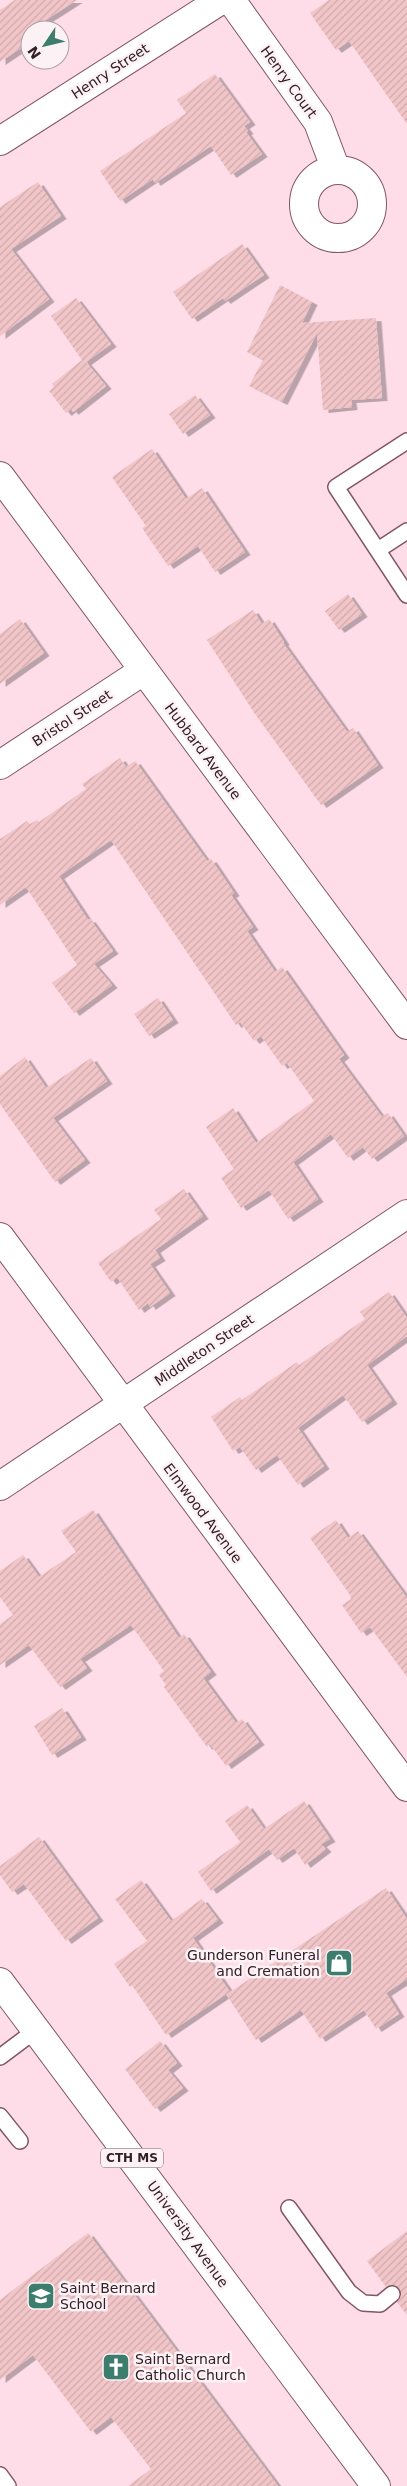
<svg xmlns="http://www.w3.org/2000/svg" width="407" height="2486" viewBox="0 0 407 2486" font-family="'DejaVu Sans',sans-serif">
<defs>
<pattern id="building-hatch" width="6" height="6" patternUnits="userSpaceOnUse" patternTransform="scale(1.25)"><rect width="6" height="6" fill="#f2c6c8"/><path d="M-1 1l2-2M0 6l6-6M5 7l2-2" fill="none" stroke="#d0aaac"/></pattern>
<filter id="shadow"><feDropShadow dx="5.5" dy="3" stdDeviation="0" flood-color="#0004"/></filter>
</defs>
<rect width="100%" height="100%" fill="#fedde8"/>
<path fill="url(#building-hatch)" filter="url(#shadow)" d="M15 0H77L30 30V42L0 62V10Z
M329 0H407V124L349 41 336 50 310 13Z
M215 74 250 122 244 126 248 131 246 132 262 154 231 175 211 146 155 183 153 179 120 201 100 171 186 113 177 100Z
M38 182 61 216 11 249 49 299 0 336V207Z
M242 244 264 275 225 301 223 298 192 319 173 292Z
M280 285 312 302 302 323 376 318 382 398 351 400 352 407 323 410 317 333 282 402 249 386 263 360 247 352Z
M76 298 111 344 86 362 106 386 73 412 71 409 66 413 49 391 54 387 52 384 82 360 51 316Z
M195 395 210 415 183 434 169 414Z
M152 449 186 499 202 488 245 552 215 572 198 546 168 566 142 528 146 526 112 477Z
M348 594 362 614 339 630 325 611Z
M253 610 262 624 269 619 284 642 283 643 347 732 353 728 378 765 321 805 255 714 207 640Z
M20 619 44 653 0 684V634Z
M120 758 126 767 135 761 207 861 211 859 234 893 231 895 253 927 247 931 275 972 282 967 344 1055 339 1059 382 1117 388 1113 404 1136 372 1159 363 1147 348 1158 331 1134 293 1162 318 1199 288 1219 269 1190 241 1208 221 1178 234 1169 206 1127 233 1108 256 1143 314 1101 287 1063 282 1066 261 1036 254 1041 240 1022 236 1025 111 840 59 876 88 920 90 919 113 951 94 964 112 985 74 1013 52 983 77 965 26 887 0 905V839L27 821 30 824 37 820 39 822 86 789 82 784Z
M158 998 173 1020 149 1036 134 1014Z
M25 1057 46 1088 91 1058 107 1081 53 1118 85 1160 55 1182 0 1104V1076Z
M184 1189 203 1216 155 1250 160 1258 150 1264 170 1293 150 1307 148 1303 139 1310 117 1277 111 1282 98 1263 161 1219 154 1210Z
M389 1292 407 1318V1336L367 1365 392 1401 362 1422 343 1395 298 1428 324 1466 298 1485 277 1455 256 1470 240 1447 233 1451 211 1417 240 1397 242 1400 297 1362 299 1365 365 1319 360 1312Z
M93 1510 179 1638 184 1634 211 1672 203 1678 236 1723 242 1719 259 1742 226 1766 210 1744 207 1747 164 1687 166 1685 159 1675 164 1671 131 1625 80 1659 87 1668 60 1687 29 1645 0 1665V1624L13 1615 0 1597V1571L23 1555 39 1577 76 1552 61 1531Z
M336 1520 348 1538 358 1531 407 1598V1677L370 1627 361 1633 342 1605 351 1599 350 1595 310 1538Z
M62 1708 81 1737 52 1755 34 1726Z
M304 1801 330 1839 321 1844 326 1849 305 1865 294 1848 277 1860 269 1849 211 1891 198 1872 240 1842 225 1821 247 1805 264 1829Z
M39 1837 98 1918 66 1941 24 1884 12 1892 0 1875V1866Z
M141 1880 171 1921 202 1899 218 1920 193 1938 230 1992 386 1888 407 1919V1979L386 1993 399 2014 376 2029 364 2010 320 2039 301 2010 256 2040 226 1994 166 2035 132 1985 130 1987 114 1964 147 1941 115 1899Z
M160 2041 177 2063 168 2070 183 2088 155 2109 125 2069Z
M407 2231V2315L397 2302 401 2297 399 2288 395 2285 386 2287 367 2261Z
M88 2233 278 2486H128L151 2469 111 2417 91 2432 33 2355 0 2380V2300Z"/>
<g fill="none" stroke-linecap="round" stroke-linejoin="round">
<g stroke="#835667" stroke-width="18">
<path id="service" d="M407 441 336 487 407 595
M378 550 407 531
M0 2057 36 2030
M0 2116 20 2141
M289 2208 349 2292 363 2303 380 2304 392 2294
M0 2475 8 2486"/>
</g>
<g stroke="#835667" stroke-width="30">
<path id="minor" d="M231 0 318 122 336 170
M0 141 221 0
M304 204a34 34 0 1 1 68 0a34 34 0 1 1-68 0Z
M0 476 407 1025
M0 765 143 671
M0 1486 407 1214"/>
</g>
<g stroke="#835667" stroke-width="30">
<path id="tertiary" d="M0 1237 407 1787"/>
</g>
<g stroke="#835667" stroke-width="30">
<path id="primary" d="M0 1982 376 2486"/>
</g>
<use href="#service" stroke="#fff" stroke-width="15"/>
<use href="#minor" stroke="#fff" stroke-width="28"/>
<use href="#tertiary" stroke="#fff" stroke-width="28"/>
<use href="#primary" stroke="#fff" stroke-width="28"/>
</g>
<defs>
<g id="shop-square" transform="scale(1.4375)"><rect x="-9" y="-9" width="18" height="18" rx="4" fill="#3c7d6e" stroke="#fcf1f5"/><path d="M-5-2.5h2.3a2.7 3.5 0 0 1 5.4 0H5L5.5 6h-11ZM-1.5-2.5h3a1.5 2.3 0 0 0-3 0Z" fill="#fff"/></g>
<g id="school-square" transform="scale(1.4375)"><rect x="-9" y="-9" width="18" height="18" rx="4" fill="#3c7d6e" stroke="#fcf1f5"/><path d="M0-5L7-2L0 1L-7-2ZM-4 1L0 2.5L4 1V4Q0 6-4 4Z" fill="#fff"/></g>
<g id="church-square" transform="scale(1.4375)"><rect x="-9" y="-9" width="18" height="18" rx="4" fill="#3c7d6e" stroke="#fcf1f5"/><path d="M-1.2-6h2.4v3.5h3.3v2.4h-3.3V6h-2.4V-.1h-3.3v-2.4h3.3Z" fill="#fff"/></g>
</defs>
<g fill-rule="evenodd">
<use href="#shop-square" x="339" y="1963"/>
<use href="#school-square" x="41" y="2296"/>
<use href="#church-square" x="116" y="2367"/>
</g>
<g text-anchor="middle" stroke-width="5" stroke-linejoin="round" paint-order="stroke">
<rect fill="#fcf1f5" stroke="#6f5f65" stroke-width="1" x="101" y="2148.5" width="62" height="19" rx="4"/>
<g font-size="12" font-weight="bold" fill="#332027">
<text x="132" y="2162">CTH MS</text>
</g>
<g font-size="14" fill="#332027" stroke="#fcf1f5">
<text transform="translate(110 71) rotate(-33)" y="5">Henry Street</text>
<text transform="translate(289 82) rotate(54)" y="5">Henry Court</text>
<text transform="translate(72 718) rotate(-33)" y="5">Bristol Street</text>
<text transform="translate(203 751) rotate(53)" y="5">Hubbard Avenue</text>
<text transform="translate(204 1350) rotate(-34)" y="5">Middleton Street</text>
<text transform="translate(203 1513) rotate(53)" y="5">Elmwood Avenue</text>
<text transform="translate(188 2234) rotate(54)" y="5">University Avenue</text>
</g>
<g font-size="14" fill="#332027" stroke="#fcf1f5" text-anchor="start">
<text x="320" y="1960" text-anchor="end">Gunderson Funeral<tspan x="320" dy="16">and Cremation</tspan></text>
<text x="60" y="2293">Saint Bernard<tspan x="60" dy="16">School</tspan></text>
<text x="135" y="2364">Saint Bernard<tspan x="135" dy="16">Catholic Church</tspan></text>
</g>
</g>
<g transform="translate(45 45) rotate(235)"><circle r="24" fill="#fcf1f5" stroke="#ac9da3"/>
<path d="M0-4L9 19L0 12L-9 19Z" fill="#3c7d6e"/>
<text y="-8" font-size="14" font-weight="bold" text-anchor="middle" fill="#332027">N</text>
</g>
</svg>
